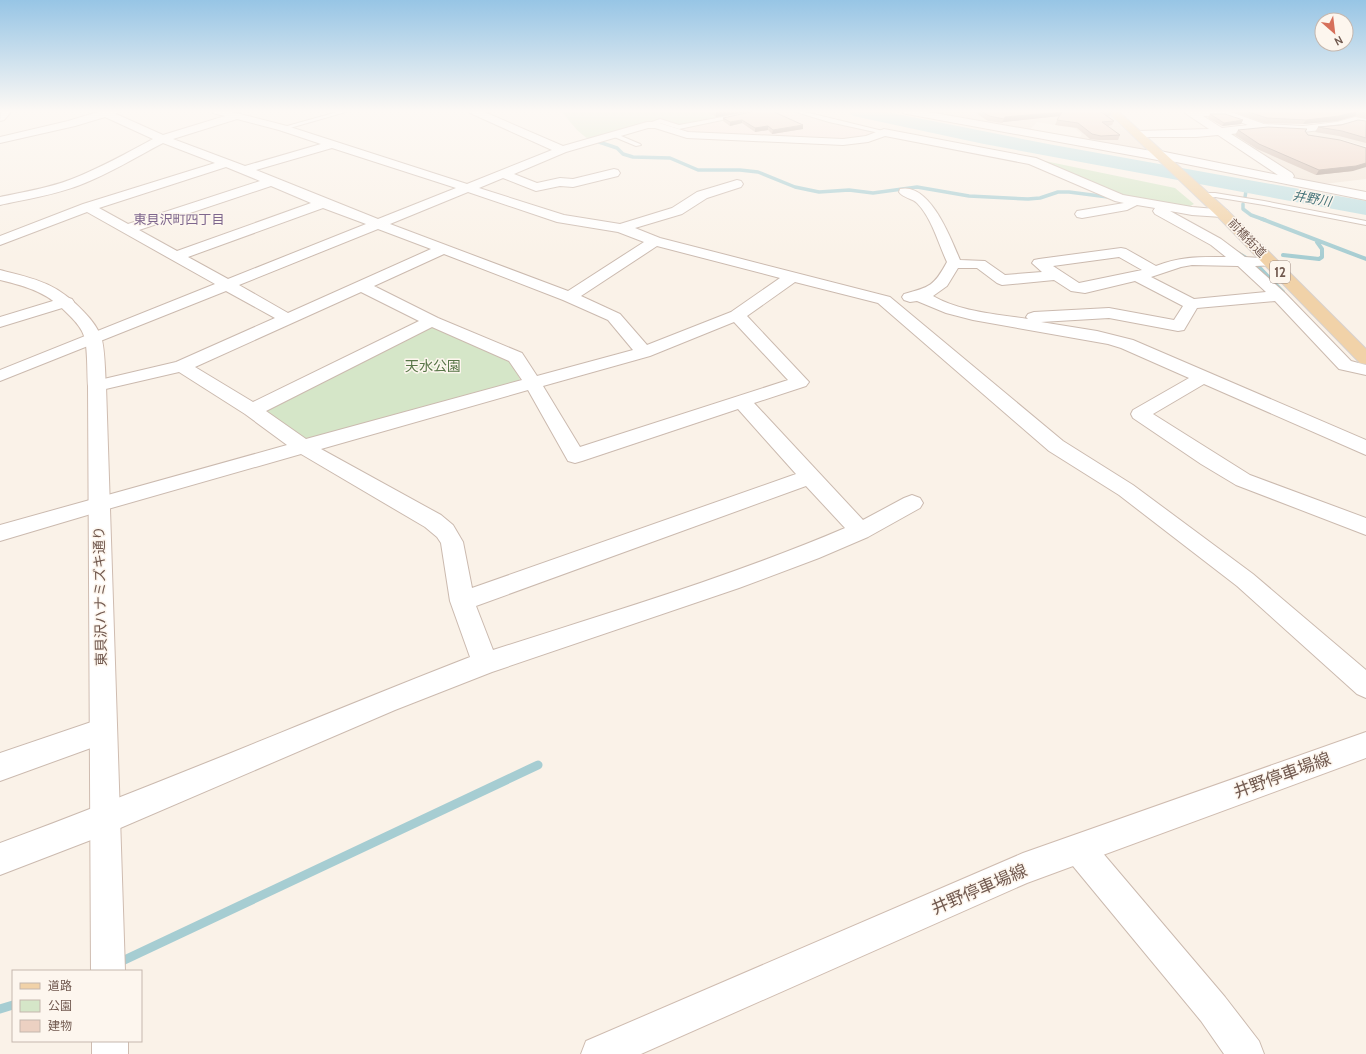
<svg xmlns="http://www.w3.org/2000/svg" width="1366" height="1054" viewBox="0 0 1366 1054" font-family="Cabin,'Noto Sans JP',sans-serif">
<rect width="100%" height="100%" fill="#faf2e8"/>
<path fill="#f1e4d7" d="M913 111H1105L1149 152 1078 141 1082 134 1074 128 1037 122 1029 131Z
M1366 123V146H1365L1340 139H1325L1307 135 1304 131Z
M1263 129 1366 150V179L1315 185 1297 180 1226 134Z"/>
<path fill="#f9e4dd" d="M774 111H790L830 122 877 132 863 139 851 140 689 134 676 129Z"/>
<path fill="#d5e6c8" d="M561 111H774L676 129 648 122 589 140 577 130Z
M1035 159 1175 188 1194 204 1190 206H1178L1115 194Z
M438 326 511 361 520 379 518 382 310 439H302L265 411 269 406 428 327Z"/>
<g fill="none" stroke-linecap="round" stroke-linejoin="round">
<path stroke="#a6cdd2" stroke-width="3.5" d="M599 142 617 148 623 154 633 157 670 158 698 170H740L758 172 795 187 819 192 849 190 873 193 917 187 969 196 1028 199 1040 198 1058 192H1069L1108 197
M1245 197 1247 185
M1243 204V209L1251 215 1265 220"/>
<path stroke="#a6cdd2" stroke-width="4" d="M1262 219 1366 259
M1236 252 1256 264 1283 292
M1283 255 1319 259 1322 257V249L1317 242"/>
<path stroke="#a6cdd2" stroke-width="9" d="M118 963 538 765
M0 1009 13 1005"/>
<path fill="#bedee1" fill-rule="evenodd" d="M849 111H882L1048 144 1366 201V215L984 144 858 117 851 115Z"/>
<g stroke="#cbbaaf" stroke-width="2">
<path id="lane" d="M341 111H349L283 130 280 128Z
M755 111H765L679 129 660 123 647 127 644 125 660 119 679 125Z
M793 111H801L887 132 884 134 829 122Z
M614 133 640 144 641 145 636 146 612 136V134Z
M1200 193H1215L1264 201 1366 221V225L1264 205 1215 197H1200Z"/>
</g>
<g stroke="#cbbaaf" stroke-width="2">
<path id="street" d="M1 111 11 112 4 120 0 121Z
M101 111H118L116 114 163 135 225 116 213 113 212 111H228L287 126 467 184 552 150 470 113 469 111H482L563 146 647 122H656L688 132 843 139 866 136 884 129 1036 158 1123 195 1192 207 1227 210 1229 213 1227 216 1222 217 1192 215 1170 211 1221 239 1245 257 1275 259 1277 262 1275 265 1255 266 1285 293 1351 361 1366 365V375L1339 369 1275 301 1197 308 1184 330 1178 331 1109 318 1041 322 1097 331 1133 340 1366 440V455L1204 384 1153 414 1250 475 1366 518V535L1236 485 1201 464 1133 418 1131 414 1133 410 1189 378 1121 348 1108 344 973 320 946 313 917 301 910 302 904 300 902 297 904 294C930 287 934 286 947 262 938 243 932 218 917 203 912 198 903 198 899 192L900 189C930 182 951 239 960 260L985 261 1005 275 1042 272 1032 263 1034 260 1039 259 1121 248 1126 249 1156 266C1182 256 1199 257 1226 257L1211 245 1155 214 1153 211 1155 208 1137 205 1127 210 1082 218 1077 217 1075 214 1077 211 1124 203 1115 201 1029 164 885 136 868 142 843 145 687 138 655 128H648L566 152 514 174 537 183 560 178 573 179 614 169 618 170 620 173 618 176 573 187 560 186 536 191 503 178 479 188 564 215 620 224 672 208 697 192 737 180 741 181 743 184 741 187 707 198 682 214 635 228 660 238 890 297 1063 441 1133 485 1253 574 1366 670V698L1357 694 1237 586 1119 495 1049 451 878 303 795 282 747 316 809 382 806 386 754 403 863 520 904 498 912 495 920 498 923 503 920 508 868 537 819 558 739 588 492 672 395 710 104 835 0 875V843C158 785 313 718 470 657L450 601 441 543 437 537 425 527 301 454 101 511 0 541V525L287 445 245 414 179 372 97 391 91 390 88 386 91 382 176 362 275 318 226 291 0 381V370L215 284 87 212 0 245V236L83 204 215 163 163 143C136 157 109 174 80 185 54 195 27 199 0 205V197C24 192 49 188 72 179 100 168 127 153 153 139L105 117 75 126 0 143V137L68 121ZM237 119 279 130 321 144 245 166 173 139ZM332 148 456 188 378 219 256 170ZM226 167 260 181 128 224 99 208ZM271 186 311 203 177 251 139 230ZM468 192 557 222 618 232 644 242 568 291 390 224ZM323 208 366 224 228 279 188 257ZM378 229 431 249 288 313 239 285ZM657 246 780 278 731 312 647 345 620 314 581 296ZM444 254 563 300 608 320 633 350 537 376 522 353 438 318 374 286ZM1119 257 1142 270 1079 283 1053 266ZM1192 265 1238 266 1266 292 1194 299 1151 277 1181 267ZM958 268H977L997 283 1002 285 1054 280 1071 291 1085 293 1135 281 1183 306 1174 320 1109 308 1034 312 1028 314 1026 317 1028 319C996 314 961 312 933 296L947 286ZM361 292 419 321 253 402 195 367ZM734 322 788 380 580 447 543 386 650 356ZM432 327 509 361 522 380 306 439 266 411ZM528 390 568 461 575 463 582 461 738 409 796 474 472 588 463 542 453 525 441 515 321 449ZM806 486 845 528C730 577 611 612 493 650L476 606Z
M902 111H923L1157 152 1160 151 1278 175 1218 135 1196 137H1138L1134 136 1132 134 1134 132 1138 131 1209 129 1185 113 1184 111H1228L1264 124 1303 126 1337 122 1355 117 1366 119V125L1355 123 1338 128 1303 132 1265 130 1231 134 1292 173 1294 176 1293 178 1366 192V200L1166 160 1163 161 907 114 903 113ZM1203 116H1223L1248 125 1222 128Z
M66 297 72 299 74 302 72 305 0 327V317Z
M103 718 113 722 117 731 113 740 0 781V753Z
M1079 834 1090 838 1225 997 1259 1041 1264 1054H1224L1201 1021 1068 860 1064 849 1068 838Z"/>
</g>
<g stroke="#cfbcb0" stroke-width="2">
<path id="secondary" d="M0 270C36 279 57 283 84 312 90 318 98 328 101 337 105 347 105 374 106 386L125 971H91L88 386C87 375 88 346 84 336 82 329 76 322 70 316 49 293 29 287 0 280Z
M1366 732V758L1027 883 641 1054H581L586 1041 1023 853Z
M92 1041H128V1054H92Z"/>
</g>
<g stroke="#d7d1ce" stroke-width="2">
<path id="primary" d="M1107 111H1118L1227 210 1366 349V364L1360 363 1217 216Z"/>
</g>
<use href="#lane" fill="#fff" fill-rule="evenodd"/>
<use href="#street" fill="#fff" fill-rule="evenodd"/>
<use href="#secondary" fill="#fff" fill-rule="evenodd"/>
<use href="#primary" fill="#f1d2a8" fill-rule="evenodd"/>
</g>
<path fill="#cbb4a7" d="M706 111H754L716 117Z
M930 111H944L937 112Z
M973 111H1112L1110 116H1107L1114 121 1112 125 1108 126 1120 135 1118 140H1099L1090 139 1077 128 1055 125 1059 116 1003 122 1002 123 988 121Z
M1231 111H1366V118L1355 116 1337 121 1303 124 1264 123Z
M1210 114 1243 120 1241 124 1222 126 1208 118Z
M723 118 803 125V129L772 134 768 130 755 132 742 123 730 126 723 121Z
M1366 121V143L1339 136 1315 132 1318 127Z
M1307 129 1306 132 1308 135 1353 171 1316 175 1257 149 1235 135 1238 130Z"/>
<path fill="#a59288" d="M716 111H754L716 117Z
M1358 111 1355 116 1337 121 1303 124 1306 120Z
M1062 112 1060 116 1003 122 1002 123 1005 117Z
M742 120V123L730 126V122Z
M1243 120 1241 124 1222 126 1224 123Z
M803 125V129L772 134 773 130Z
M768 126V130L755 132V128Z
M1366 163V167L1353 171 1316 175 1319 170Z"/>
<path fill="#ecd1c2" stroke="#a59288" d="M755 111H772L803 125 773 130 768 126 755 128 742 120 730 122 723 118Z
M981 111H1112L1101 112 1114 121 1102 122 1120 135 1101 136 1092 134 1078 123 1057 120 1062 112 1005 117 1004 119 989 116Z
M1246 111H1366V113L1358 111 1339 116 1306 120 1267 118Z
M1210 114H1225L1243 120 1224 123Z
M1358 120 1366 121V138L1342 131 1318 127 1341 125Z
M1268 127 1307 129 1305 131 1308 135 1340 140 1366 148V163L1356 166 1319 170 1259 144 1238 130Z"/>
<linearGradient id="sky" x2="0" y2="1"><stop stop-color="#97c5e5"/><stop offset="0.43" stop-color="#fdf9f5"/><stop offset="1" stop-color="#fdf9f5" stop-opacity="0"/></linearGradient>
<rect width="1366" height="258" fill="url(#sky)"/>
<g text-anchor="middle" stroke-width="3" stroke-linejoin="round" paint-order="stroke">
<g font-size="12" fill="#71594f" stroke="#fdf6ee">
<text transform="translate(1247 238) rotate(46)" y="4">前橋街道</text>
</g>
<g font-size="13" font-style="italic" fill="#47757b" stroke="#fdf6ee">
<text transform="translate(1312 198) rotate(10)" y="5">井野川</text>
</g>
<g font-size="13" fill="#7e668d" stroke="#fdf6ee">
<text x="179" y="224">東貝沢町四丁目</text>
</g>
<rect fill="#fdf6ee" stroke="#9b887f" stroke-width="1" x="1270" y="261" width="20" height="22" rx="3"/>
<g font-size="13" font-weight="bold" fill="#71594f">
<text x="1280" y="277">12</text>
</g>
<g font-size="14" fill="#587648" stroke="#fdf6ee">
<text x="433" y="371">天水公園</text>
</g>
<g font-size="14" fill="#71594f" stroke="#fdf6ee">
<text transform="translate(100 596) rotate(-91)" y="5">東貝沢ハナミズキ通り</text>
</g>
<g font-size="17" fill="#71594f" stroke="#fdf6ee">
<text transform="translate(1282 775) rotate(-20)" y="6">井野停車場線</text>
<text transform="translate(979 889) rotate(-23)" y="6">井野停車場線</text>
</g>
</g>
<rect x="12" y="970" width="130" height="72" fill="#fdf6ee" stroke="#c5b7ae"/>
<rect x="20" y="983" width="20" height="6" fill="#f1d2a8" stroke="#c5b7ae"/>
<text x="48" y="990" font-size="12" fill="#71594f">道路</text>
<rect x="20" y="1000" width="20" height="12" fill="#d5e6c8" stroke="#c5b7ae"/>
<text x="48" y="1010" font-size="12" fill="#71594f">公園</text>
<rect x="20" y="1020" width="20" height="12" fill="#ecd1c2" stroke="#c5b7ae"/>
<text x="48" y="1030" font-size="12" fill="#71594f">建物</text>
<g transform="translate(1334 32) rotate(152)"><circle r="19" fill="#fdf6ee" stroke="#c5b7ae"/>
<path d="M0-3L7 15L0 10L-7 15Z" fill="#d6705b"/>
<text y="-6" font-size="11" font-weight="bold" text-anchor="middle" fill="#71594f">N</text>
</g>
</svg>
